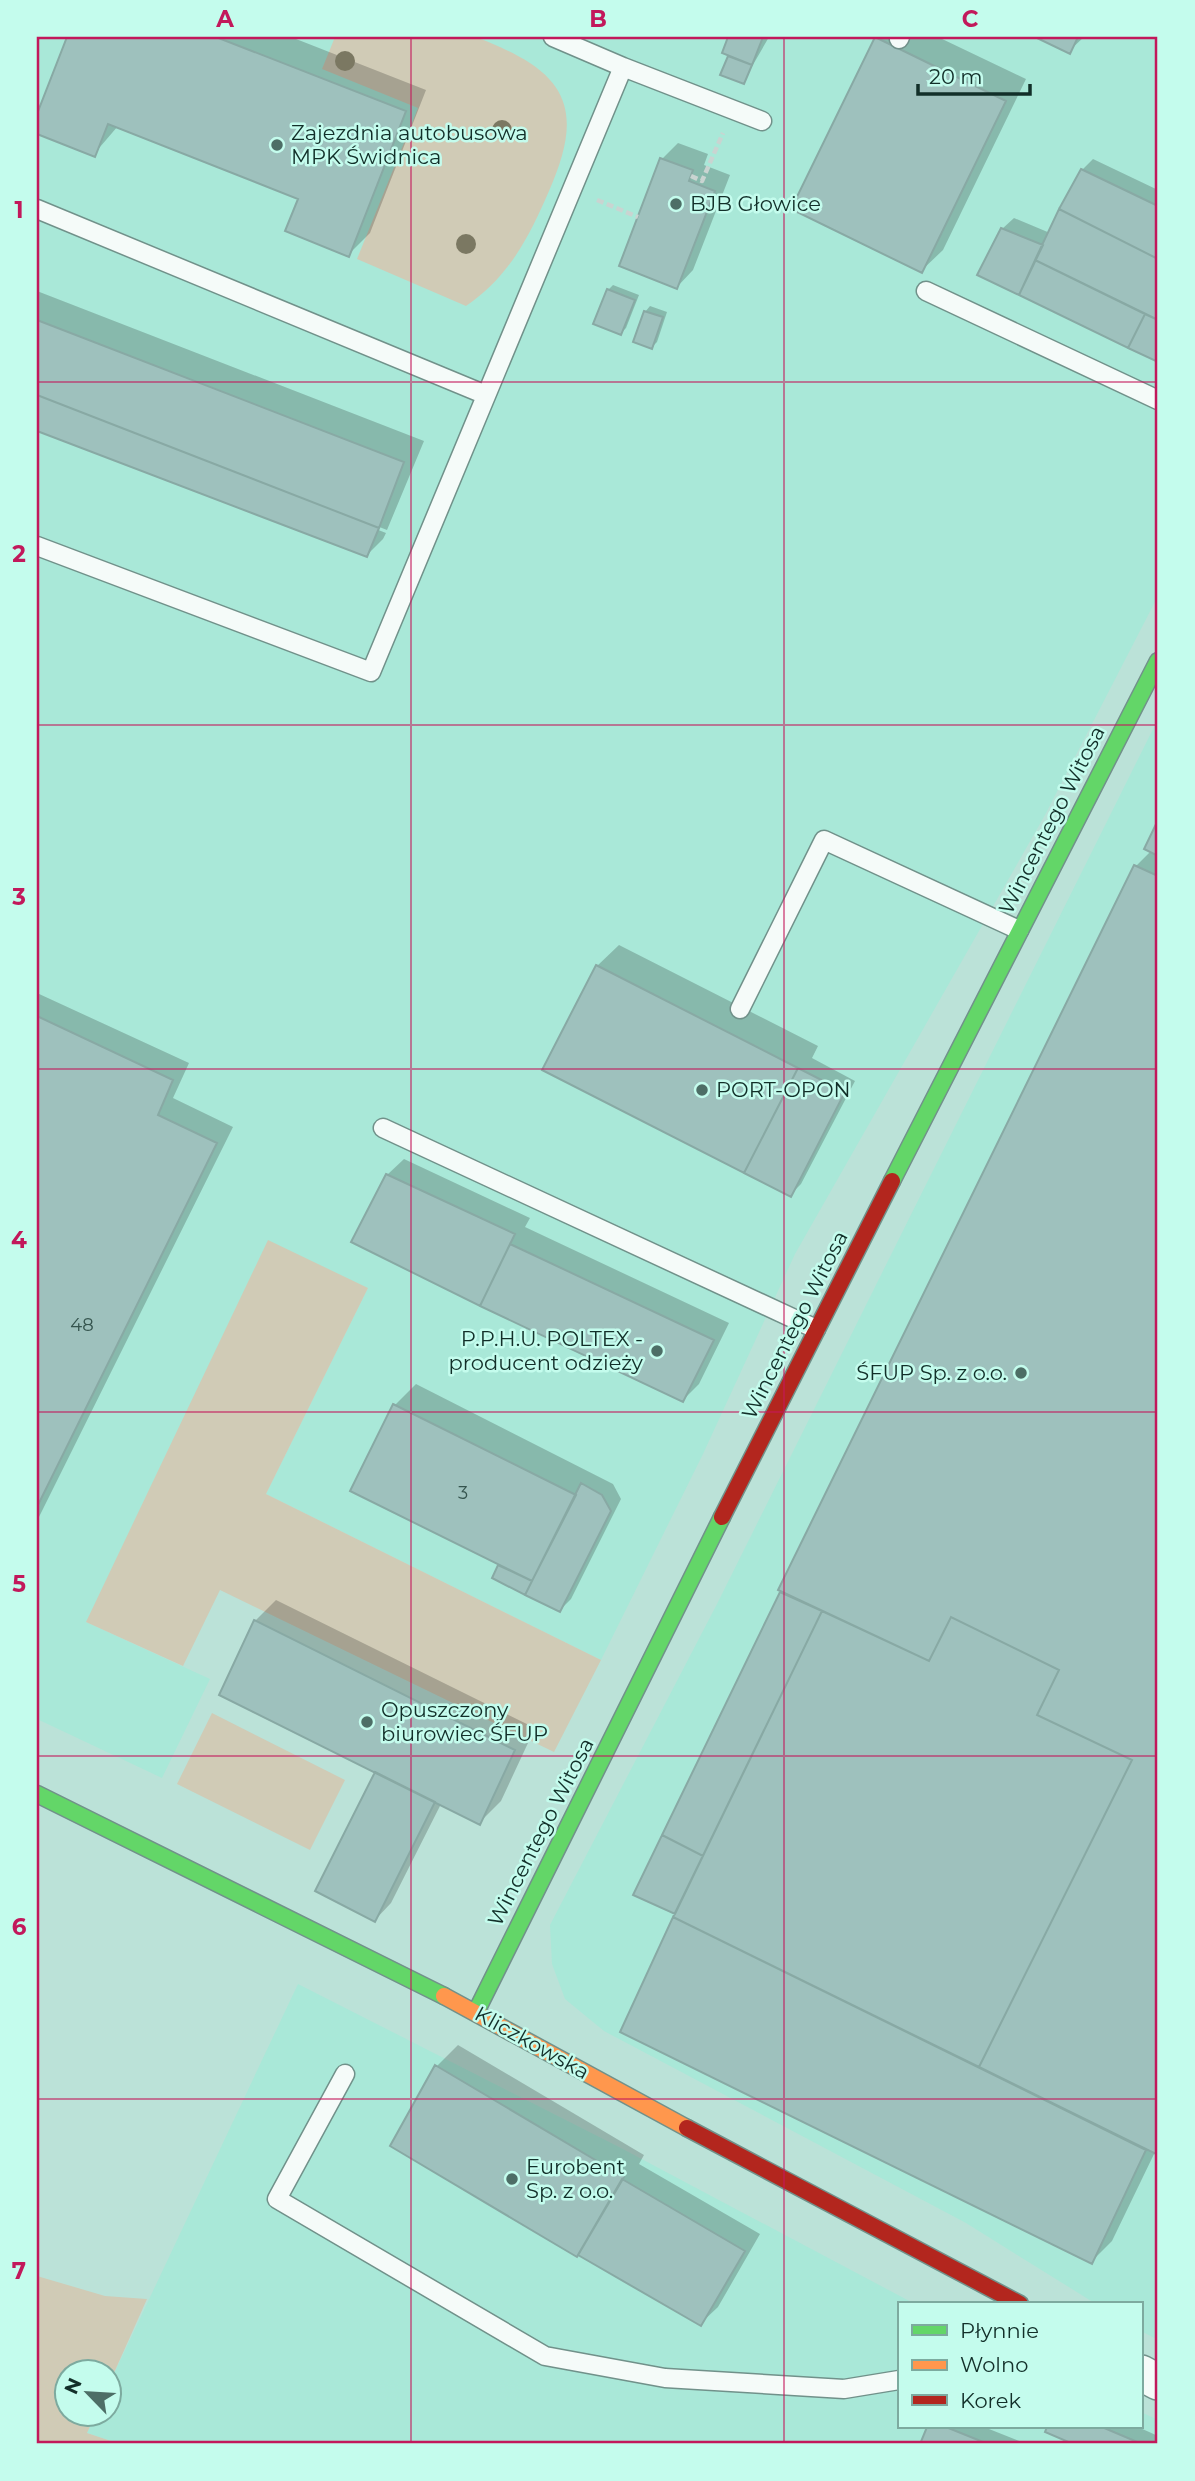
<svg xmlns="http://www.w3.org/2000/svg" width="1195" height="2481" viewBox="0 0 1195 2481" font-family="Montserrat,sans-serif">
<rect width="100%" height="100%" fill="#bbe2d8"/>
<path fill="#a9e8d8" d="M37 37H1158V596L1045 815 795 1254 703 1454 601 1660 266 1494 368 1288 86 1622 210 1679 162 1778 37 1719Z
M1158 719V2340L1141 2331V2304H1096L966 2223 604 2031 565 1999 552 1964 550 1925 717 1604Z
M298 1984 619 2147 915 2304H899V2427H1141V2412L1158 2420V2444H120L87 2433 95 2415 108 2414 109 2384Z"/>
<path fill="#d0cbb6" d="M335 37C367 37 399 37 431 37 444 37 461 34 474 37 488 41 505 49 518 56 580 89 574 133 549 191 529 237 509 277 466 306L357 259 418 108 322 69Z
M268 1240 368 1288 266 1494 601 1660 554 1752 220 1590 183 1666 86 1622Z
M212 1713 345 1780 310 1850 177 1784Z
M37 2276 105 2296 147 2299 109 2384 108 2372H66V2414L95 2415 87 2433 120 2444H37Z"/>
<path fill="#0003" d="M69 37H291L426 90 370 233 348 255 300 198 118 126 94 154 37 132V119Z
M730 37H769L743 82 731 55 724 52Z
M878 37H938L1026 79 943 250 921 271Z
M1039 37H1084L1069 51Z
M678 143 708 154 704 165 730 175 693 270 677 287 662 159Z
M1093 159 1158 190V359L980 274 1002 229 1014 218 1050 233 1082 170Z
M613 285 639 295 626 328 621 333 608 290Z
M37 291 424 441 387 530 37 393Z
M650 306 667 312 657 342 652 347 645 312Z
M37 396 386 533 383 539 367 555 37 429Z
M1158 824V2153L1155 2152 1112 2241 1091 2262 622 2032 683 1904 635 1894 1136 866 1151 851 1146 848Z
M619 945 818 1046 812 1058 855 1081 801 1184 790 1195 597 966Z
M37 993 189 1063 173 1098 233 1127 37 1521Z
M404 1159 530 1218 525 1227 729 1323 699 1384 683 1400 387 1175Z
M416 1384 613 1484 621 1499 571 1599 560 1610 494 1577 501 1564 395 1405Z
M276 1600 535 1728 501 1801 479 1823 441 1804 391 1903 375 1920 378 1772 255 1621Z
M458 2045 644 2155 639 2164 760 2234 718 2307 701 2323 437 2066Z
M929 2427H984L1027 2444H922Z
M1049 2427H1138L1158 2436V2444H1078L1047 2431Z"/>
<path fill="#9ec1bd" stroke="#88a9a4" stroke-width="2" d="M67 37H216L406 111 349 257 285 231 298 199 108 124 95 157 37 134V114Z
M728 37H763L752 65 722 53Z
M875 37 1006 101 922 273 791 209Z
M1035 37H1078L1070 54Z
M728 56 752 65 744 84 720 75Z
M660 158 693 170 689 181 715 191 677 289 619 266Z
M1081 169 1158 206V259L1059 209Z
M1059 209 1158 259V320L1035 260Z
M1001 228 1043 245 1019 295 977 275Z
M1035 260 1145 314 1128 348 1019 295Z
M607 289 635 300 621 335 593 324Z
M644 311 663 317 652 349 633 342Z
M1145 314 1158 320V362L1128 348Z
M37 320 404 462 379 528 37 395Z
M37 395 379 528 367 557 37 431Z
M1158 820V856L1144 849Z
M1134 865 1158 876V2155L979 2067 1132 1760 1037 1715 1059 1670 951 1617 929 1661 778 1590Z
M596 965 798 1068 744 1173 542 1070Z
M37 1016 173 1080 158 1115 217 1143 37 1507Z
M798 1068 845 1092 791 1197 744 1173Z
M386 1174 515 1234 480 1306 351 1242Z
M510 1244 714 1340 683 1402 480 1306Z
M393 1404 576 1495 532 1581 350 1491Z
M581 1483 602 1495 611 1511 560 1612 525 1595Z
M498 1565 532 1581 525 1595 492 1578Z
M780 1592 822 1611 703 1856 662 1835Z
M822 1611 929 1661 951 1617 1059 1670 1037 1715 1132 1760 979 2067 673 1917Z
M254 1620 515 1750 480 1825 219 1695Z
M375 1772 435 1802 375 1922 315 1891Z
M662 1835 703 1856 675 1914 633 1895Z
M673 1917 1146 2150 1092 2264 620 2032Z
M435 2065 624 2177 577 2257 390 2146Z
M622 2179 745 2251 701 2326 578 2255Z
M927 2427H946L988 2444H920Z
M1047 2427H1102L1142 2444H1073L1045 2432Z"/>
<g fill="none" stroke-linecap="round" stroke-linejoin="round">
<g stroke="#71918a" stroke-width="21">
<path id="lane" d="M899 39 900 37
M623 67 762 121
M37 209 486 395
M926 291 1158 400
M37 546 371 672 623 67 553 37
M740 1009 824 840 1019 930
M383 1128 816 1329
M345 2074 277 2199 545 2356 665 2378 844 2389 899 2380"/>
</g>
<g stroke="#71918a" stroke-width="38">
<path id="street" d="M1141 2373 1158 2382"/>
</g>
<g stroke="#71918a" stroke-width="19">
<path id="fast" d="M892 1181 1158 661
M37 1794 444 1996
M476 2012 722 1517"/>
</g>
<g stroke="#71918a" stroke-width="19">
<path id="slow" d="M444 1996 687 2128"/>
</g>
<g stroke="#71918a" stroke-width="19">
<path id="jam" d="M722 1517 892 1181
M687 2128 1020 2304"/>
</g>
<path stroke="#c9d4d1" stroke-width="4.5" stroke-dasharray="7 3.5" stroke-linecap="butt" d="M691 176 702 181 723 133
M597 200 638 217"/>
<use href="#lane" stroke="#f5fbf9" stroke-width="18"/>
<use href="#street" stroke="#f5fbf9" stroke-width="35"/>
<use href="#fast" stroke="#63d668" stroke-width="16"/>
<use href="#slow" stroke="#ff974d" stroke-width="16"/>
<use href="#jam" stroke="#b3261e" stroke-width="16"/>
</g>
<g fill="#7b7862">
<circle cx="345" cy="61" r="10"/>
<circle cx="502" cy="130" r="10"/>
<circle cx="466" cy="244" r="10"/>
</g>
<path fill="none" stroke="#c2185b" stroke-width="2" stroke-opacity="0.55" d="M411 37V2444M784 37V2444M37 382H1158M37 725H1158M37 1069H1158M37 1412H1158M37 1756H1158M37 2099H1158"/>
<g fill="#4d6e66" stroke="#c4fced" stroke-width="2.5">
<circle cx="277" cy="145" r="7"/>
<circle cx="676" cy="204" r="7"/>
<circle cx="702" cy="1090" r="7"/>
<circle cx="657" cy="1351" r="7"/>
<circle cx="1021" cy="1373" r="7"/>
<circle cx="367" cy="1722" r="7"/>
<circle cx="512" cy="2179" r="7"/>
</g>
<g text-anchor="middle" stroke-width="5" stroke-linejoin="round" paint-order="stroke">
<g font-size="18" fill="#35544e">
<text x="82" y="1331">48</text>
<text x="463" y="1499">3</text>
</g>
<g font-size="21" fill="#122f29" stroke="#c4fced" text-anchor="start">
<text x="291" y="140">Zajezdnia autobusowa<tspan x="291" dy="24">MPK Świdnica</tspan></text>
<text x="690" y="211">BJB Głowice</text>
<text x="716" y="1097">PORT-OPON</text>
<text x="643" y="1346" text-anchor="end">P.P.H.U. POLTEX -<tspan x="643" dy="24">producent odzieży</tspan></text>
<text x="1007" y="1380" text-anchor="end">ŚFUP Sp. z o.o.</text>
<text x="381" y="1717">Opuszczony<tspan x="381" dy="24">biurowiec ŚFUP</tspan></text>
<text x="526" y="2174">Eurobent<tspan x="526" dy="24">Sp. z o.o.</tspan></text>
</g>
<g font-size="21" fill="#122f29" stroke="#c4fced">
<text transform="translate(1052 820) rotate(-63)" y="7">Wincentego Witosa</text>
<text transform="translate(795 1325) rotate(-63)" y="7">Wincentego Witosa</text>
<text transform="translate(541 1832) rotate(-63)" y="7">Wincentego Witosa</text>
<text transform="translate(532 2043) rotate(29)" y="7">Kliczkowska</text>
</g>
</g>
<rect width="1195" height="2481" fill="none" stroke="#c4fced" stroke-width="77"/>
<rect x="898" y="2302" width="245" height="126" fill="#c4fced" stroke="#7daa9f" stroke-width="2"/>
<rect x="912" y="2325" width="35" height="10" fill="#63d668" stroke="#7daa9f" stroke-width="2"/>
<text x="960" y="2338" font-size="21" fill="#122f29">Płynnie</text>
<rect x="912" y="2360" width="35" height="10" fill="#ff974d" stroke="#7daa9f" stroke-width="2"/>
<text x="960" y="2372" font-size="21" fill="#122f29">Wolno</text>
<rect x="912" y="2395" width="35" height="10" fill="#b3261e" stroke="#7daa9f" stroke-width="2"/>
<text x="960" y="2408" font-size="21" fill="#122f29">Korek</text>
<g transform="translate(88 2393) rotate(295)"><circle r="33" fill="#c4fced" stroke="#7daa9f" stroke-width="2"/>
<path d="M0-5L12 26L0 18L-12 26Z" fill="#4d6e66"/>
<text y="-10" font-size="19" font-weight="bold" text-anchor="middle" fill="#122f29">N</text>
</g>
<path d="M918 84v10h112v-10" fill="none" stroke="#122f29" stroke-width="3.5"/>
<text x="929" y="84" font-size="21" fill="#122f29" stroke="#c4fced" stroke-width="5" paint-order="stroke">20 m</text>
<rect x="38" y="38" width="1118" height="2404" fill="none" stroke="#c2185b" stroke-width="2.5"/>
<g font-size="23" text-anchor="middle" font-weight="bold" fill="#c2185b">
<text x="225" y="27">A</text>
<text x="598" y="27">B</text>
<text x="970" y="27">C</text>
<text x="19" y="218">1</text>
<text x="19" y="562">2</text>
<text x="19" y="905">3</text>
<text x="19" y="1248">4</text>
<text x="19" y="1592">5</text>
<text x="19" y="1935">6</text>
<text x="19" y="2279">7</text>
</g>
</svg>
